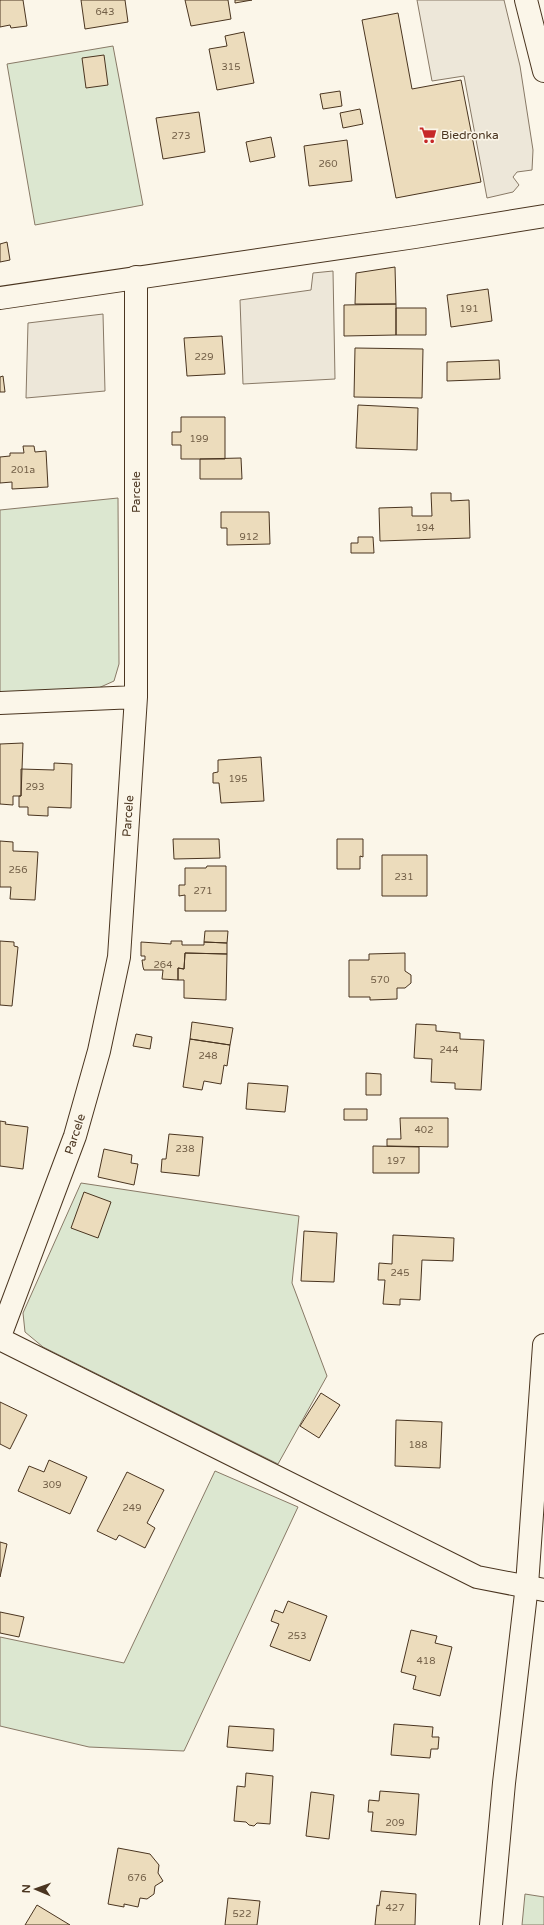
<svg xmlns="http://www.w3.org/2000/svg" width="544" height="1925" viewBox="0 0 544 1925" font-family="'Varela Round',sans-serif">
<rect width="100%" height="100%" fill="#fbf6e9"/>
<path fill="#dce7d0" stroke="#887966" d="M113 46 143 205 35 225 7 64Z
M118 498 119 664 114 681 94 690 0 695V510Z
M81 1183 299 1216 292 1283 327 1376 278 1464 43 1347 25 1332 23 1313Z
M215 1471 298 1507 184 1751 89 1747 0 1726V1637L124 1663Z
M525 1894 544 1897V1925H522Z"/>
<path fill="#ede7d9" stroke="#887966" d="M417 0H504L520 66 533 150 532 170 517 172 513 177 519 185 513 192 487 198 464 76 432 81Z
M333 271 335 379 243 384 240 300 311 290 313 273Z
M103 314 105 391 26 398 28 323Z"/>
<path fill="#ecdcbc" stroke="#4a3520" d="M0 0H23L27 26 11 28 10 25 0 27Z
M81 0H125L128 22 85 29Z
M185 0H228L231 19 191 26Z
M235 0H252L235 3Z
M398 13 412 89 461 80 481 182 396 198 362 20Z
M244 32 254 83 217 90 209 49 227 46 225 36Z
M104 55 108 85 86 88 82 58Z
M340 91 342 106 323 109 320 94Z
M360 109 363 124 343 128 340 113Z
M199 112 205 152 163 159 156 118Z
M271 137 275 157 250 162 246 142Z
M347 140 352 181 309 186 304 146Z
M7 242 10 260 0 262V244Z
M395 267 396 304H355L356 273Z
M488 289 492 321 451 327 447 295Z
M396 304V335L344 336V305Z
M396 308H426V335H396Z
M222 336 225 374 187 376 184 338Z
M355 348 423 349 422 398 354 397Z
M499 360 500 379 447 381V362Z
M3 376 5 392H0V377Z
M358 405 418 408 417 450 356 448Z
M181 417H225V459H181V445H172V432H181Z
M23 446H34L35 452 46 451 48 487 12 489V482L0 483V457L10 456V453H24Z
M241 458 242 479H200V459Z
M431 493H451V501L469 500 470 538 380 541 379 508 412 507V516H432Z
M221 512H269L270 544 227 545V528H221Z
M358 537H373L374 553H351V543H358Z
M23 743 21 796H13V805L0 804V744Z
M261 757 264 801 221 803 219 783H213V773L218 772V760Z
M54 763 72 764 71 808 48 807V816L28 815V807H19V796H21V769L54 770Z
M173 839H219L220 858 174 859Z
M337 839H363V857L360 856V869H337Z
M0 841 13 842V851L38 852 35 900 10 899 11 887H0Z
M382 855H427V896H382Z
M207 866H226V911H185V895L179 896V885H185V868H206Z
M205 931H228L227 943 204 942Z
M0 941 14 942V946L18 947 12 1006 0 1005Z
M171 941H182V945H204V942L227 943V954L185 953 184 969 178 968V980L162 979 163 970H144L143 967 142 960H145V956H141V942L171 944Z
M185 953 227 954 226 1000 184 998V980H178V968L184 969Z
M405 953V971L411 975V983L405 988H397V999L370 1000V997H349V960H369V954Z
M192 1022 233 1028 230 1045 190 1039Z
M416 1024 436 1025V1031L460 1033V1039L484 1040 481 1090 455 1089V1083L431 1082 432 1059 414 1058Z
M136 1034 152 1037 150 1049 133 1046Z
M190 1039 230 1045 227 1066 224 1065 221 1084 204 1081 202 1090 183 1087Z
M366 1073 381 1074V1095H366Z
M248 1083 288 1086 285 1112 246 1109Z
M344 1109H367V1120H344Z
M400 1118H448V1147L387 1146V1139H401Z
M0 1121 6 1122 5 1124 28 1127 23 1169 0 1166Z
M169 1134 203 1137 199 1176 161 1172 162 1159H166Z
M373 1146 419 1147V1173H373Z
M104 1149 132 1155 131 1163 138 1164 134 1185 98 1177Z
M84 1192 111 1202 98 1238 71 1228Z
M304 1231 337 1233 334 1282 301 1281Z
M393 1235 454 1238 453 1261 422 1260 420 1300 400 1299V1305L383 1304 385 1280H378L379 1263 392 1264Z
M321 1393 340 1405 319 1438 300 1426Z
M0 1402 27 1415 10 1449 0 1444Z
M396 1420 442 1422 440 1468 395 1466Z
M49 1460 87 1477 70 1514 18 1491 29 1466 44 1472Z
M127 1472 164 1490 147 1523 155 1528 145 1548 119 1535 116 1540 97 1531Z
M0 1542 7 1544 0 1577Z
M288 1601 327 1616 310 1661 270 1646 279 1624 271 1621 275 1610 283 1613Z
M0 1612 24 1617 19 1637 0 1633Z
M411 1630 437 1636 435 1643 452 1647 440 1696 413 1689 416 1676 401 1672Z
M394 1724 433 1727 432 1737H439L438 1749H431L430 1758 391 1755Z
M229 1726 274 1729 273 1751 227 1747Z
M246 1773 273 1776 270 1824 257 1823 254 1826 249 1825 246 1822 234 1821 237 1786 245 1787Z
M380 1791 419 1794 416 1835 371 1831 373 1812H368L369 1800 379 1801Z
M311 1792 334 1795 329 1839 306 1836Z
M118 1848 150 1854 159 1865 158 1873 163 1881 155 1886 154 1894 147 1899 140 1898 138 1907 124 1904V1907L108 1904Z
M381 1891 416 1894 415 1925H375L377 1905 379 1906Z
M228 1898 260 1901 257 1925H225Z
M37 1905 70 1925H25Z"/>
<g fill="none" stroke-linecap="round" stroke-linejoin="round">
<g stroke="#4a3520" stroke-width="24">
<path id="street" d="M0 703 136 697
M0 1336 75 1136 99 1051 119 957 136 697V277
M0 1339 477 1577 544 1590"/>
</g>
<g stroke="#4a3520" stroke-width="24">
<path id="secondary" d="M526 0 544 71
M0 298 415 237 544 216
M491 1925 504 1783 527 1585 544 1345"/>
</g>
<use href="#street" stroke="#fbf6e9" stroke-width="22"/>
<use href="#secondary" stroke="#fbf6e9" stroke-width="22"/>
</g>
<defs>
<g id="supermarket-bare" transform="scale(1.38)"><path d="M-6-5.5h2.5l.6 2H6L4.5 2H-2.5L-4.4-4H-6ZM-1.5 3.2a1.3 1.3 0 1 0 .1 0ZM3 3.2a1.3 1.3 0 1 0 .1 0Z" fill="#c62828" stroke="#fbf6e9" stroke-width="2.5" paint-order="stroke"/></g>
</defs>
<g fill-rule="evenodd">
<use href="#supermarket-bare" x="428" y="135"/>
</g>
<g text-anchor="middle" stroke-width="3" stroke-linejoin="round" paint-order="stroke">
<g font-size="10" fill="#725f47">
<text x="105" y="15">643</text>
<text x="231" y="70">315</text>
<text x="181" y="139">273</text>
<text x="328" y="167">260</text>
<text x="469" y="312">191</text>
<text x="204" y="360">229</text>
<text x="199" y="442">199</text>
<text x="23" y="473">201a</text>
<text x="425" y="531">194</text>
<text x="249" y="540">912</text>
<text x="238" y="782">195</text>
<text x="35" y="790">293</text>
<text x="18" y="873">256</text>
<text x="404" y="880">231</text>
<text x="203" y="894">271</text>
<text x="163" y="968">264</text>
<text x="380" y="983">570</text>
<text x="449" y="1053">244</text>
<text x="208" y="1059">248</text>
<text x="424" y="1133">402</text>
<text x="185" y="1152">238</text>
<text x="396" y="1164">197</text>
<text x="400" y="1276">245</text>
<text x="418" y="1448">188</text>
<text x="52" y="1488">309</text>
<text x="132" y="1511">249</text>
<text x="297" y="1639">253</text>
<text x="426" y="1664">418</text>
<text x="395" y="1826">209</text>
<text x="137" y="1881">676</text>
<text x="395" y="1911">427</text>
<text x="242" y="1917">522</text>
</g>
<g font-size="12" fill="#4a3520" stroke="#fbf6e9" text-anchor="start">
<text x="441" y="139">Biedronka</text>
</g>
<g font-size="12" fill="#4a3520" stroke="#fbf6e9">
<text transform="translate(136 492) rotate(-90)" y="4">Parcele</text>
<text transform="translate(128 816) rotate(-86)" y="4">Parcele</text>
<text transform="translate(75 1134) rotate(-72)" y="4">Parcele</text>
</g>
</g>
<g transform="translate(36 1889) rotate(272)" stroke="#fbf6e9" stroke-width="3" paint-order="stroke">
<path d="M0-3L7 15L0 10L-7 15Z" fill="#4a3520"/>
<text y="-6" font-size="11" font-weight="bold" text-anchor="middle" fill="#4a3520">N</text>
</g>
</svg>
